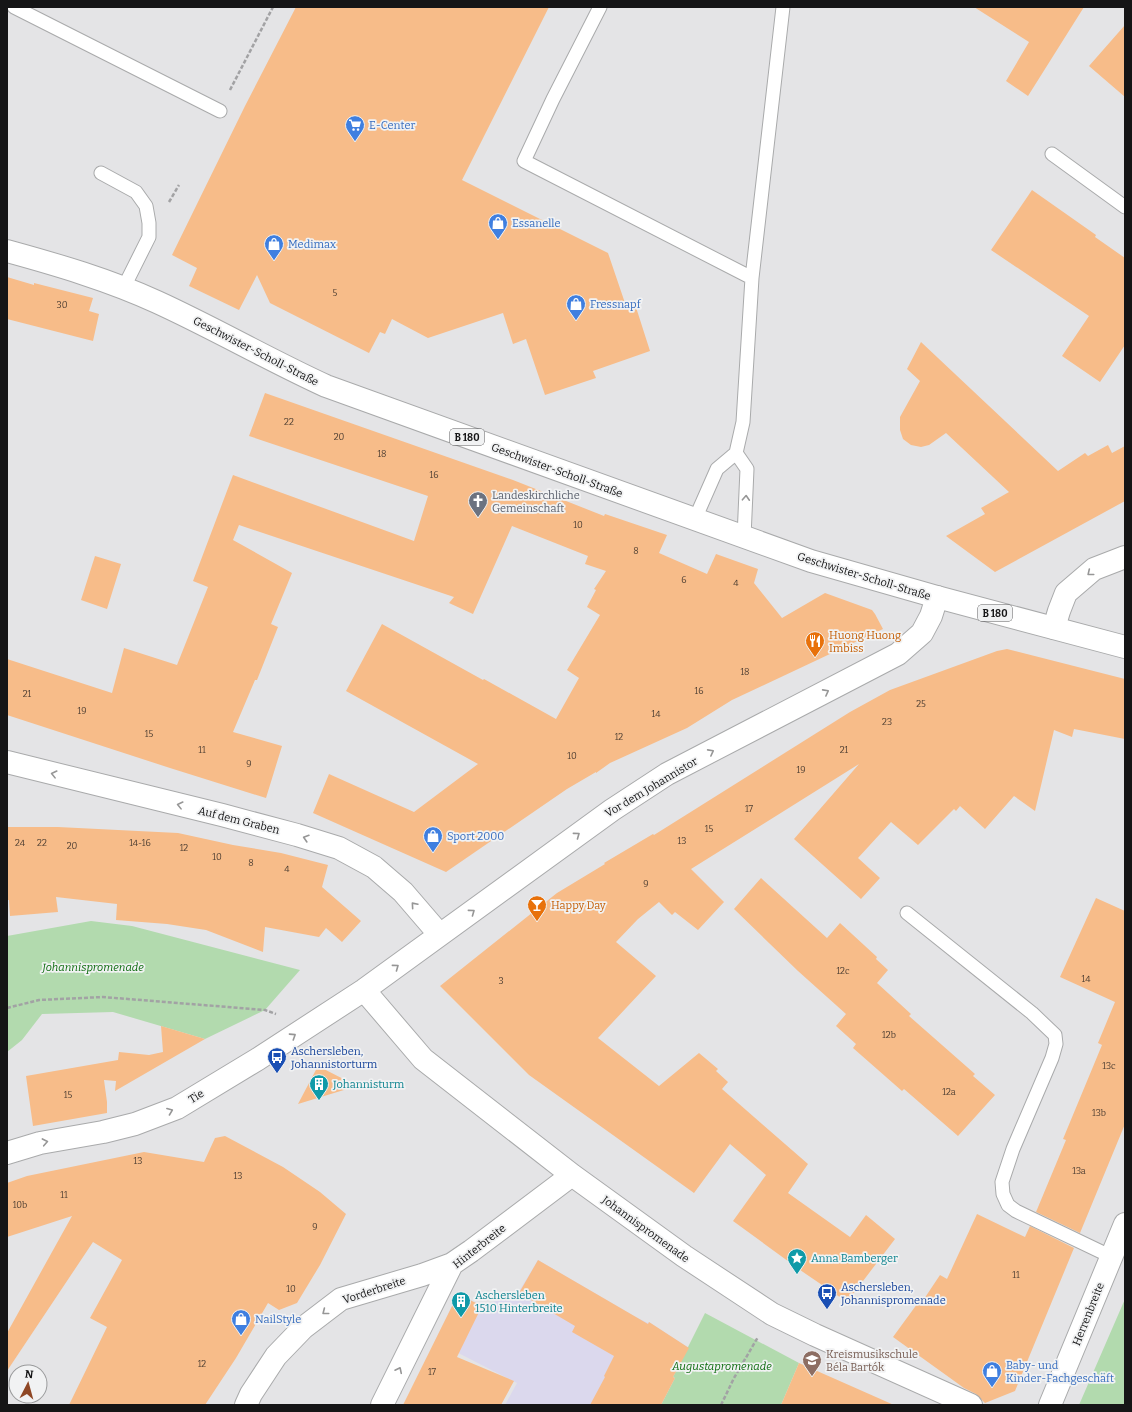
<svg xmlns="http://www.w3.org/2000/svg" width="1132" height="1412" viewBox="0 0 1132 1412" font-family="Bitter,serif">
<rect width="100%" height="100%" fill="#e4e4e6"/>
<path fill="#dbd8ed" d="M538 1260 634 1316 648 1323 649 1322 689 1348 673 1377 675 1378 661 1405H505L517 1383 435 1341 458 1294 482 1306 518 1293Z"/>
<path fill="#b2daae" d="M91 921 132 926 300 970 265 1010 205 1039 113 1012 42 1014 22 1040 7 1052V936Z
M1125 1299V1405H1079Z
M705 1313 799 1363 781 1405H661L675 1378 673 1377Z"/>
<path fill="#f7bc89" d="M296 7H549L462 180 608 253 625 303 634 301 650 351 593 371 596 378 545 395 526 339 513 344 503 313 428 338 392 319 385 334 380 332 369 353 270 303 257 275 239 310 189 286 197 268 172 255 245 106Z
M974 7H1084L1028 96 1006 81 1029 42Z
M1125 25V97L1089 66Z
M1032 190 1096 235 1095 237 1125 258V345L1100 382 1062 356 1089 316 991 250Z
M7 277 34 285V283L93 298 89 311 99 314 93 341 7 319Z
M921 342 1058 471 1085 453 1088 456 1108 445 1112 453 1125 446V501L995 572 946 536 985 514 981 508 1009 492 946 433 929 445 921 447 911 445 903 439 900 430V417L920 381 907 369Z
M265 393 513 480 604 516 605 514 667 535 659 553 707 574 716 554 758 569 754 583 782 618 825 593 872 610 875 614 883 629 732 700 687 728 610 763 596 773V772L567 789 446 872 313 813 329 774 414 812 478 764 346 691 382 624 483 680 484 679 556 719 579 678 567 670 600 615 587 607 596 590 594 589 606 571 585 564 588 556 512 526 473 614 449 603 454 597 239 525 233 540 292 573 271 624 278 627 257 680H255L233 732 282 746 266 798 170 768 7 715V659L112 693 124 648 177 665 208 587 193 581 233 475 414 541 428 496 249 436Z
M95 556 121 564 107 609 81 600Z
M1007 649 1125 679V739L1074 729 1072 737 1054 730 1035 811 1014 796 985 829 960 806 956 811 954 809 918 845 891 822 858 858 880 878 861 899 794 839 859 764 691 869 724 902 698 930 675 912 672 915 659 902 638 919 616 942 656 976 598 1038 659 1086 699 1053 718 1069 716 1071 728 1082 722 1089 808 1164 788 1193 850 1237 866 1215 895 1239 847 1302 803 1272 733 1221 766 1175 730 1144 694 1193 529 1075 440 986 557 893 605 864 604 863 653 834 654 835 850 712 890 690 997 651Z
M7 827H58L178 833 233 845 281 853 328 865 322 887 361 921 342 942 326 928 319 937 265 927 263 952 206 930 167 924 116 920 117 904 56 897 58 912 10 916 9 900H7Z
M761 878 827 938 840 923 877 957 876 959 888 970 877 983 911 1014 909 1016 975 1074 973 1076 995 1095 958 1136 904 1089 902 1091 853 1048 856 1044 836 1026 846 1014 798 971 734 909Z
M1096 898 1125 911V1124L1080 1233 1036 1212 1066 1140 1063 1139 1102 1045 1098 1043 1115 1002 1060 977Z
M161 1026 205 1039 115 1091 116 1081 104 1080 107 1102V1113L33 1126 26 1076 118 1060 119 1052 149 1055 163 1052Z
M318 1066 357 1086 298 1104Z
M225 1136 283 1167 320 1192 346 1214 320 1265 297 1303 279 1310 268 1303 236 1358 205 1405H69L107 1327 90 1318 122 1260 93 1242 7 1371V1333L72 1216 7 1237V1183L27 1176 144 1152 204 1162 215 1138Z
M977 1214 1025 1237 1030 1226 1074 1248 1015 1391 985 1403 976 1394 964 1388 893 1337 920 1300 922 1302 940 1275 947 1279Z
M538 1260 648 1324 649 1322 689 1348 673 1377 675 1378 661 1405H590L605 1377 604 1376 614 1356 572 1332 575 1326 519 1293Z
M458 1294 482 1306 457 1357 514 1381 501 1405H403Z
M799 1363 894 1405H781Z"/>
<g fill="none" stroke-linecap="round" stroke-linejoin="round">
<g stroke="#a9aaab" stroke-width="15">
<path id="lane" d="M14 7 220 111
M600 7 553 99 524 161 752 278
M1052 154 1125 207
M101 173 136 192 146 206 149 223V237L123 289
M736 453 747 469 744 537
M695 519 717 469 736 453 743 422 752 278 783 7
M907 913 1032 1013 1055 1035 1056 1044 1052 1058 1013 1149 1002 1182 1003 1194 1008 1205 1016 1211 1112 1257"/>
</g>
<g stroke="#a9aaab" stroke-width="24">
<path id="street" d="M7 762 222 815 297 835 339 848 374 867 403 892 440 935
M364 990 423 1059 572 1175 684 1256 772 1314 815 1335 971 1405
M7 1153 40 1143 103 1132 135 1124 177 1108 258 1059 364 990 612 810 667 774 898 654 922 633 931 616 937 597
M246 1405 251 1394 276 1356 303 1328 341 1299 422 1275 452 1264
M382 1405 452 1264 471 1251 572 1175
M1050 1405 1125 1224"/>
</g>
<g stroke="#a9aaab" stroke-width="24">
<path id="secondary" d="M1054 628 1059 611 1066 593 1094 569 1125 557"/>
</g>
<g stroke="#a9aaab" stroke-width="24">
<path id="primary" d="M7 251C58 265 109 280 157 302 214 328 269 360 326 386L811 561 937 597 1125 647"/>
</g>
<path stroke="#a2a2a4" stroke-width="2.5" stroke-dasharray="4 2" stroke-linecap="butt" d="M230 90 273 7
M169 202 179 185
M7 1008 39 1000 103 997 265 1010 276 1014
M721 1405 734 1378 758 1337"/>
<use href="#lane" stroke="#fff" stroke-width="13"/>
<use href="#street" stroke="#fff" stroke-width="22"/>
<use href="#secondary" stroke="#fff" stroke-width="22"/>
<use href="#primary" stroke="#fff" stroke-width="22"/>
</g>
<defs><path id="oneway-chevron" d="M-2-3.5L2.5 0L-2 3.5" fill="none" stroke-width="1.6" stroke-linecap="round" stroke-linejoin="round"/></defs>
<g stroke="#969696">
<use href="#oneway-chevron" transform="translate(746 498) rotate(-87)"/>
<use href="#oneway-chevron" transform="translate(1090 573) rotate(141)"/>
<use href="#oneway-chevron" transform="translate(826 692) rotate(-28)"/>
<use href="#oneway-chevron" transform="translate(711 752) rotate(-28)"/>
<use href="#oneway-chevron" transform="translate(54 774) rotate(-166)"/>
<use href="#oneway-chevron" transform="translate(180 805) rotate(-166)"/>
<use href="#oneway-chevron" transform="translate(577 835) rotate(-36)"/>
<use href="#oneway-chevron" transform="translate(306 838) rotate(-163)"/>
<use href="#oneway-chevron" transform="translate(414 905) rotate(-131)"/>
<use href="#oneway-chevron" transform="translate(472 912) rotate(-36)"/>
<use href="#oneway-chevron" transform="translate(396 967) rotate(-36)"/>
<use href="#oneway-chevron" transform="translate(293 1036) rotate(-33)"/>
<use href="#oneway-chevron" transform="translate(170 1111) rotate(-21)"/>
<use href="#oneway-chevron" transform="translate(45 1142) rotate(-11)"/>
<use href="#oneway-chevron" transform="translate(325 1312) rotate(142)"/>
<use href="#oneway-chevron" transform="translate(399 1370) rotate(-64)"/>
</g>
<defs>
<g id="supermarket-pin" transform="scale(1)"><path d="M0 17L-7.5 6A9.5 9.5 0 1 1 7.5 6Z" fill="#3f7fe0" stroke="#f1f2f3"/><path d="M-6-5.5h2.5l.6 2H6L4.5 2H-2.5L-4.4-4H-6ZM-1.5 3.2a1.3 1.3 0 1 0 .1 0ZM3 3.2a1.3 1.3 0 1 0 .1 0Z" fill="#fff"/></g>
<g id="shop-pin" transform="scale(1)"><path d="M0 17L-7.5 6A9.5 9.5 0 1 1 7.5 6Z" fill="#3f7fe0" stroke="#f1f2f3"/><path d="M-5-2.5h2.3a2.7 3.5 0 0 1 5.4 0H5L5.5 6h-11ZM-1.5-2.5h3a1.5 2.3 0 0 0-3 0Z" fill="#fff"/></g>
<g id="church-pin" transform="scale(1)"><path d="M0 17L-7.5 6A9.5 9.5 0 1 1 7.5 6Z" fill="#6b7280" stroke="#f1f2f3"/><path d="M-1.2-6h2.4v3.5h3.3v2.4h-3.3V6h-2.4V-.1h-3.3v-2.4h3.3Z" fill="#fff"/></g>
<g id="restaurant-pin" transform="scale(1)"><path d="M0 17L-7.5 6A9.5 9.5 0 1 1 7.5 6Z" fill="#e8710a" stroke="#f1f2f3"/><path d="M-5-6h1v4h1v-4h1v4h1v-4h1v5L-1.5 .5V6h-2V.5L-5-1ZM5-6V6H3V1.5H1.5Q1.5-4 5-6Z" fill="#fff"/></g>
<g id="bar-pin" transform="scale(1)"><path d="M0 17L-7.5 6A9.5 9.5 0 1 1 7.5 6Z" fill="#e8710a" stroke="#f1f2f3"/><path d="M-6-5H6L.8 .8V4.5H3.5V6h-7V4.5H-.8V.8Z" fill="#fff"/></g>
<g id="bus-pin" transform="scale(1)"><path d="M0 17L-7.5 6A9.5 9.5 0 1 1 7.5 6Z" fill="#1a4fb4" stroke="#f1f2f3"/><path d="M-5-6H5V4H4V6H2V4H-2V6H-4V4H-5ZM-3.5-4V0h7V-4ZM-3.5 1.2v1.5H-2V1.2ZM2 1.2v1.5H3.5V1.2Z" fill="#fff"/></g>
<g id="building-pin" transform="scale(1)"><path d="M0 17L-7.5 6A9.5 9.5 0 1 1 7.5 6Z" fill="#0f9aa8" stroke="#f1f2f3"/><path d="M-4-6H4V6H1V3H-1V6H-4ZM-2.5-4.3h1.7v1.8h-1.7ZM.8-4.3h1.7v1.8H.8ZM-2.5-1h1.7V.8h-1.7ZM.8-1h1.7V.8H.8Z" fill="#fff"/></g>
<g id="sight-pin" transform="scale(1)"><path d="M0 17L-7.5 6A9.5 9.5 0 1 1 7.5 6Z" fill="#0f9aa8" stroke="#f1f2f3"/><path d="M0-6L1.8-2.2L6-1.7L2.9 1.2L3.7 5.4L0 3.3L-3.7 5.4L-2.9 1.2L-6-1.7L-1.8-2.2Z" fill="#fff"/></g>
<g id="school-pin" transform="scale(1)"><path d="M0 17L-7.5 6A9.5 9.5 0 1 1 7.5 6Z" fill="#8d6e63" stroke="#f1f2f3"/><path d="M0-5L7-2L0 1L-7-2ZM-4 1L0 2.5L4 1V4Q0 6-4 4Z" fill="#fff"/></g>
</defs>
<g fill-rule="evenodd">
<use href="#supermarket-pin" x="355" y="125"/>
<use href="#shop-pin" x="498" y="223"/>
<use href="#shop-pin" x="274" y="244"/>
<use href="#shop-pin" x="576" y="304"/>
<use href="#church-pin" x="478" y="501"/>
<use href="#restaurant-pin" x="815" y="641"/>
<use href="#shop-pin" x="433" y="836"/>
<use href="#bar-pin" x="537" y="905"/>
<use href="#bus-pin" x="277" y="1057"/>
<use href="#building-pin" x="319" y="1084"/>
<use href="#sight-pin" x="797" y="1258"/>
<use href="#bus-pin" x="827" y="1293"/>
<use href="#building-pin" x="461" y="1301"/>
<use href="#shop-pin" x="241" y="1319"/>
<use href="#school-pin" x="812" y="1360"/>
<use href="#shop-pin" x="992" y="1371"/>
</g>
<g text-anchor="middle" stroke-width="3.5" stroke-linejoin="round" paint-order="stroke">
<g font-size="9" fill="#4e3f33">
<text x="335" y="296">5</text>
<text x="62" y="308">30</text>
<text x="289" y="425">22</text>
<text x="339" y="440">20</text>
<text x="382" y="457">18</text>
<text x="434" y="478">16</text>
<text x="578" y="528">10</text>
<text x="636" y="554">8</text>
<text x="684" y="583">6</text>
<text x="736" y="586">4</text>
<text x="745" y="675">18</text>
<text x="699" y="694">16</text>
<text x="27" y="697">21</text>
<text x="921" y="707">25</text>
<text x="82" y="714">19</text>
<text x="656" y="717">14</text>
<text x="887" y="725">23</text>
<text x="149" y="737">15</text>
<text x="619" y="740">12</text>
<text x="202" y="753">11</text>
<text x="844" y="753">21</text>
<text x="572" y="759">10</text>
<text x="249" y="767">9</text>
<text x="801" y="773">19</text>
<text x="749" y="812">17</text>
<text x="709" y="832">15</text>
<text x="682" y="844">13</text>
<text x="20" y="846">24</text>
<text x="42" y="846">22</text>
<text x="140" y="846">14-16</text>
<text x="72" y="849">20</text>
<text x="184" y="851">12</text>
<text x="217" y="860">10</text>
<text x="251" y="866">8</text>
<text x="287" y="872">4</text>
<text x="646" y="887">9</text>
<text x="843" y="974">12c</text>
<text x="1086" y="982">14</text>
<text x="501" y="984">3</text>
<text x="889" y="1038">12b</text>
<text x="1109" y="1069">13c</text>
<text x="949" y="1095">12a</text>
<text x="68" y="1098">15</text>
<text x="1099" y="1116">13b</text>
<text x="138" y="1164">13</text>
<text x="1079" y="1174">13a</text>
<text x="238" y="1179">13</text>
<text x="64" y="1198">11</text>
<text x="20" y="1208">10b</text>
<text x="315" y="1230">9</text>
<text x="1016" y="1278">11</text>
<text x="291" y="1292">10</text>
<text x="202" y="1367">12</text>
<text x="432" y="1375">17</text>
</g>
<g fill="#f1f2f3" stroke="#575758" stroke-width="1">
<rect x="450" y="429" width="34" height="16" rx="3"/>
<rect x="978" y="605" width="34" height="16" rx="3"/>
</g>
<g font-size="10" font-weight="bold" fill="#151516">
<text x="467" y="441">B 180</text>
<text x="995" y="617">B 180</text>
</g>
<g font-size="11" fill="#366cbe" stroke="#f1f2f3" text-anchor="start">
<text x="369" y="129">E-Center</text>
<text x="512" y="227">Essanelle</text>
<text x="288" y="248">Medimax</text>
<text x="590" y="308">Fressnapf</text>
<text x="447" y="840">Sport 2000</text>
<text x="255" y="1323">NailStyle</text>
<text x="1006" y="1369">Baby- und<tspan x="1006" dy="13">Kinder-Fachgeschäft</tspan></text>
</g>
<g font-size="11" fill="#151516" stroke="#f1f2f3">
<text transform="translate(256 351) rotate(27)" y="4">Geschwister-Scholl-Straße</text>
<text transform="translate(557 470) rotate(20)" y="4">Geschwister-Scholl-Straße</text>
<text transform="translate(864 576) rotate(17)" y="4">Geschwister-Scholl-Straße</text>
<text transform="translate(651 787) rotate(-31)" y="4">Vor dem Johannistor</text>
<text transform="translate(239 820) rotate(14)" y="4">Auf dem Graben</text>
<text transform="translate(196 1096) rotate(-31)" y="4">Tie</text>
<text transform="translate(646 1229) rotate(36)" y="4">Johannispromenade</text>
<text transform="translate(479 1246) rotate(-38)" y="4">Hinterbreite</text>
<text transform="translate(374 1290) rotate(-18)" y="4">Vorderbreite</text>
<text transform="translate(1088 1314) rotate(-68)" y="4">Herrenbreite</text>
</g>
<g font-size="11" fill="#5b616d" stroke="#f1f2f3" text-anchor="start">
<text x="492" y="499">Landeskirchliche<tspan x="492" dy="13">Gemeinschaft</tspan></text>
</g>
<g font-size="11" fill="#c56008" stroke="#f1f2f3" text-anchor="start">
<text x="829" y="639">Huong Huong<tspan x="829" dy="13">Imbiss</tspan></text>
<text x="551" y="909">Happy Day</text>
</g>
<g font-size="11" font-style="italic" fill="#0b6b0d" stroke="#f1f2f3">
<text x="93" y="971">Johannispromenade</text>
<text x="722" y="1370">Augustapromenade</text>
</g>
<g font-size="11" fill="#164399" stroke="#f1f2f3" text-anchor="start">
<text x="291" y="1055">Aschersleben,<tspan x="291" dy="13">Johannistorturm</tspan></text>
<text x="841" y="1291">Aschersleben,<tspan x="841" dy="13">Johannispromenade</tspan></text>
</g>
<g font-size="11" fill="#0d838f" stroke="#f1f2f3" text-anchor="start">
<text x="333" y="1088">Johannisturm</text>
<text x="811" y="1262">Anna Bamberger</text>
<text x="475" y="1299">Aschersleben<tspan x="475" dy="13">1510 Hinterbreite</tspan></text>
</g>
<g font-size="11" fill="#785e54" stroke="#f1f2f3" text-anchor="start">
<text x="826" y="1358">Kreismusikschule<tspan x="826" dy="13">Béla Bartók</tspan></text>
</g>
</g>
<rect width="1132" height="1412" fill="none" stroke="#151516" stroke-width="16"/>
<g transform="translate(28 1384) rotate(6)"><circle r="19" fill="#f1f2f3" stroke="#999a9b"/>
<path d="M0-3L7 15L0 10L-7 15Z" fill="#8f4725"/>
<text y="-6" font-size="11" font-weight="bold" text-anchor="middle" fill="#151516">N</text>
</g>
</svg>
